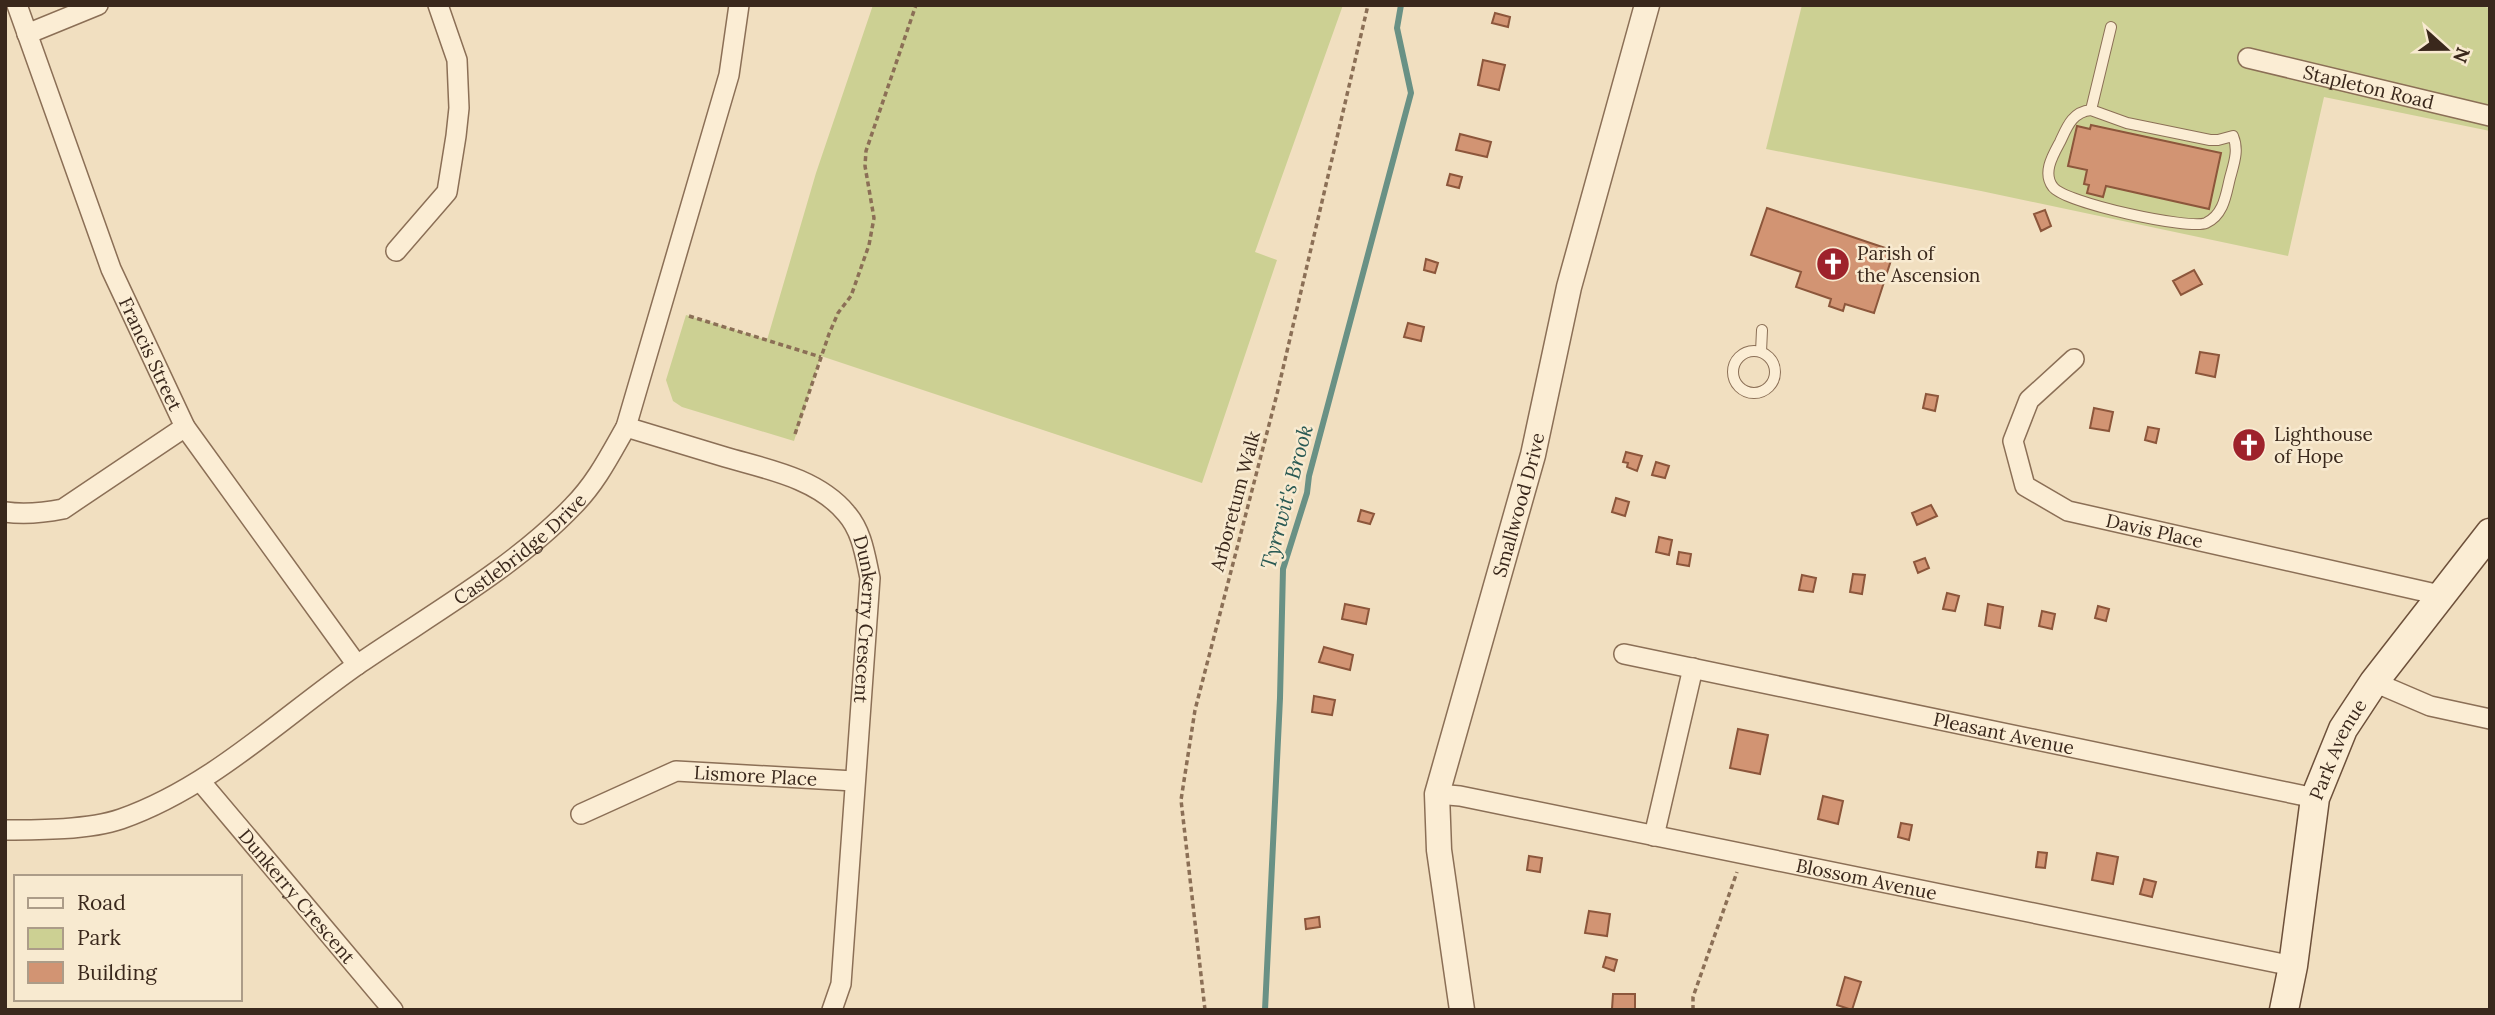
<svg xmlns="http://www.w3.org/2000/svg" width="2495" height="1015" viewBox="0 0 2495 1015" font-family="Lora,serif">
<rect width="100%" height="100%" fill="#f1dfc0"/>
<path fill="#ccd093" d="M873 5H1343L1255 252 1277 260 1202 483 821 356 794 441 682 407 673 401 666 380 686 315 767 340 816 173Z
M1802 5H2476L2490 8V131L2324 97 2288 256 1981 191 1766 149Z"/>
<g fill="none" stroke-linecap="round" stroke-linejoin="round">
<path stroke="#699185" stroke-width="6" d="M1265 1010 1280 698 1283 569 1307 493 1309 476 1411 93 1397 28 1401 5"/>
</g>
<path fill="#d29473" stroke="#8c563b" stroke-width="2" d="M1495 13 1510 17 1508 27 1492 23Z
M1483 60 1505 65 1499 90 1478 85Z
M2091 125 2221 153 2209 209 2106 186 2103 197 2087 193 2089 185 2084 184 2087 170 2068 166 2077 126 2090 129Z
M1460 134 1491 142 1487 157 1456 150Z
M1450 174 1462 177 1459 188 1447 185Z
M1767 208 1894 251 1874 313 1845 304 1843 311 1829 306 1831 299 1796 287 1801 272 1751 255Z
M2045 210 2051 226 2041 231 2034 214Z
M1426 259 1438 263 1435 273 1424 270Z
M2194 270 2202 284 2181 295 2173 281Z
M1408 323 1424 327 1421 341 1404 337Z
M2200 352 2219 355 2215 377 2196 373Z
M1926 394 1938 396 1935 411 1923 408Z
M2094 408 2113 412 2109 431 2090 428Z
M2148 427 2159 429 2156 443 2145 440Z
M1626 452 1642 456 1637 471 1627 467 1628 463 1623 462Z
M1656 462 1669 466 1665 478 1652 475Z
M1616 498 1629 502 1625 516 1612 512Z
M1931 505 1937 516 1917 525 1912 513Z
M1361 510 1374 514 1370 524 1358 521Z
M1659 537 1672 540 1669 555 1656 552Z
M1679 552 1691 554 1689 566 1677 564Z
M1925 558 1929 568 1918 573 1914 562Z
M1853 574 1865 575 1862 594 1850 592Z
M1802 575 1816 578 1813 592 1799 590Z
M1947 593 1959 596 1955 611 1943 609Z
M1345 604 1369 609 1366 624 1342 619Z
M1988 604 2003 607 2000 628 1985 625Z
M2098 606 2109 609 2106 621 2095 618Z
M2042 611 2055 614 2052 629 2039 626Z
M1324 647 1353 655 1350 670 1319 662Z
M1314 696 1335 700 1332 715 1312 712Z
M1738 729 1768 735 1760 774 1730 768Z
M1823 796 1843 801 1838 824 1818 819Z
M1901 823 1912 825 1909 840 1898 837Z
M2038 852 2047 853 2045 868 2036 867Z
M2097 853 2118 857 2113 884 2092 880Z
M1529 856 1542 858 1540 872 1527 870Z
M2144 879 2156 882 2152 897 2140 894Z
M1589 911 1610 914 1607 936 1585 933Z
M1319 917 1320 927 1306 929 1305 919Z
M1606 957 1617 960 1614 971 1603 967Z
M1845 977 1861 982 1852 1010 1837 1005Z
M1613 994H1635V1009H1612Z"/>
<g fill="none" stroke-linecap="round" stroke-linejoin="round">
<g stroke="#8b6f56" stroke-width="12">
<path id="service" d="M2091 110 2127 123 2210 140H2218L2233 136C2239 150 2234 163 2230 178 2226 194 2224 215 2206 223 2189 230 2065 203 2053 187 2042 173 2053 155 2060 142 2067 127 2072 112 2091 110Z
M2091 110 2111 27
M1733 372a21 21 0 1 1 42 0a21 21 0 1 1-42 0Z
M1761 352 1762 330"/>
</g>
<g stroke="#8b6f56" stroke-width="22">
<g id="minor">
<path id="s1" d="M17 5 111 269 185 427 357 665"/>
<path d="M27 34 98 5"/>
<path id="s2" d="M2248 58 2490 116"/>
<path d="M396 251 447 192 456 136 459 108 457 60 438 5"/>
<path id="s3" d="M2074 359 2029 400 2013 441 2025 486 2068 511 2440 595"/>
<path id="s4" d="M626 427C659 437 692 447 725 457 766 469 817 478 846 513 862 531 865 555 870 578L841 984 832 1010"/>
<path d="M5 512C26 515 43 513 63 509L185 427"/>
<path id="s5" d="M1624 654 2315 798"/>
<path d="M2374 682 2430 706 2490 719"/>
<path id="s6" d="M201 782 393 1010"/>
<path id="s7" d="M1437 794 1460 796 2293 966"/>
<path id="s8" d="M581 814 676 771 854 781"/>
<path id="s9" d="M5 830C39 830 89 830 121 819 212 787 282 717 360 663 430 615 515 567 573 506 596 483 610 455 626 427L729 75 739 5"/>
<path d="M1654 836 1693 668"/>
</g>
</g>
<g stroke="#8b6f56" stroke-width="27">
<g id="tertiary">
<path id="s10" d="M1462 1010 1439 850 1437 794 1533 455 1569 287 1647 5"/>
</g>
</g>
<g stroke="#6d503a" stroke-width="31">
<g id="secondary">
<path id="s11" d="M2284 1010 2293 966 2315 798 2343 729 2374 682 2490 533"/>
</g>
</g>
<path stroke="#8b6f56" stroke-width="3.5" stroke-dasharray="5 3.5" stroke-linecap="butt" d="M689 316 821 357
M795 434 829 334 838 313 851 296 869 245 874 218 865 166 866 151 916 5
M1205 1010 1181 800 1195 710 1277 394 1368 5
M1693 1010V997L1737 872"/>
<use href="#service" stroke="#fbedd4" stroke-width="10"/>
<use href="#minor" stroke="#fbedd4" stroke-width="19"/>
<use href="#tertiary" stroke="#fbedd4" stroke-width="24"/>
<use href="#secondary" stroke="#fbedd4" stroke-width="28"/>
</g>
<defs>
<g id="church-disc" transform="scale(1.75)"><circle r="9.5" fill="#9e222b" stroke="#f8ead0"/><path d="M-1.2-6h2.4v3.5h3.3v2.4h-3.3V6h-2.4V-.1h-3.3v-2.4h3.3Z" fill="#fff"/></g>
</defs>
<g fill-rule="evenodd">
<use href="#church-disc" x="1833" y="264"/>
<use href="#church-disc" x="2249" y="445"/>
</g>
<g text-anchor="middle" stroke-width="5" stroke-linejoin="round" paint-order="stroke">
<g font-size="19" fill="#3a281c" stroke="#f8ead0">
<text dy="7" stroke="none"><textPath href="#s2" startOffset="124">Stapleton Road</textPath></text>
<text dy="7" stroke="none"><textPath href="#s1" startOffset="374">Francis Street</textPath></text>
<text transform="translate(1235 501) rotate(-75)" y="7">Arboretum Walk</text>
<text dy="7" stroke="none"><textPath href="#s10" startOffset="518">Smallwood Drive</textPath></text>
<text dy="7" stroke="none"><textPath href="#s3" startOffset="290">Davis Place</textPath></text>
<text dy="7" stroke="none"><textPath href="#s9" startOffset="600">Castlebridge Drive</textPath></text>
<text dy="7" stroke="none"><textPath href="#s4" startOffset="350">Dunkerry Crescent</textPath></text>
<text dy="7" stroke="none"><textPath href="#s5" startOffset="388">Pleasant Avenue</textPath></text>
<text dy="7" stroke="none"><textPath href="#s11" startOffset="268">Park Avenue</textPath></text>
<text dy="7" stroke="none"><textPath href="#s8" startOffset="184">Lismore Place</textPath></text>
<text dy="7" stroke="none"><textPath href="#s7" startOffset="438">Blossom Avenue</textPath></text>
<text dy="7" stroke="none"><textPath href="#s6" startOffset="149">Dunkerry Crescent</textPath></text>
</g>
<g font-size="19" fill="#3a281c" stroke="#f8ead0" text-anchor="start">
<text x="1857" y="260">Parish of<tspan x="1857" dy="22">the Ascension</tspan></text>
<text x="2274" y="441">Lighthouse<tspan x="2274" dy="22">of Hope</tspan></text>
</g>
<g font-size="21" font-style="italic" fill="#2a5a54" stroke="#f8ead0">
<text transform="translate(1287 497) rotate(-75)" y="7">Tyrrwit's Brook</text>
</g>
</g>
<rect width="2495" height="1015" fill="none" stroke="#3a281c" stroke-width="14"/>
<rect x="14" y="875" width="228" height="126" fill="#f8ead0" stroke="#ac9c88" stroke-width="2"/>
<rect x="28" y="898" width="35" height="10" fill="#fbedd4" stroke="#ac9c88" stroke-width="2"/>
<text x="77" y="910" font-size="21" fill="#3a281c">Road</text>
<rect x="28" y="928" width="35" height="21" fill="#ccd093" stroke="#ac9c88" stroke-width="2"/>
<text x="77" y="945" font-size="21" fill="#3a281c">Park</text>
<rect x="28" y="962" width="35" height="21" fill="#d29473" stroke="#ac9c88" stroke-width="2"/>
<text x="77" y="980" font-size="21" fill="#3a281c">Building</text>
<g transform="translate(2446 49) rotate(111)" stroke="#f8ead0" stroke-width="5" paint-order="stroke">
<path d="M0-5L12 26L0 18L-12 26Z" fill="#3a281c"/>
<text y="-10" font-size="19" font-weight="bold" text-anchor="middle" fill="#3a281c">N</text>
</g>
</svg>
